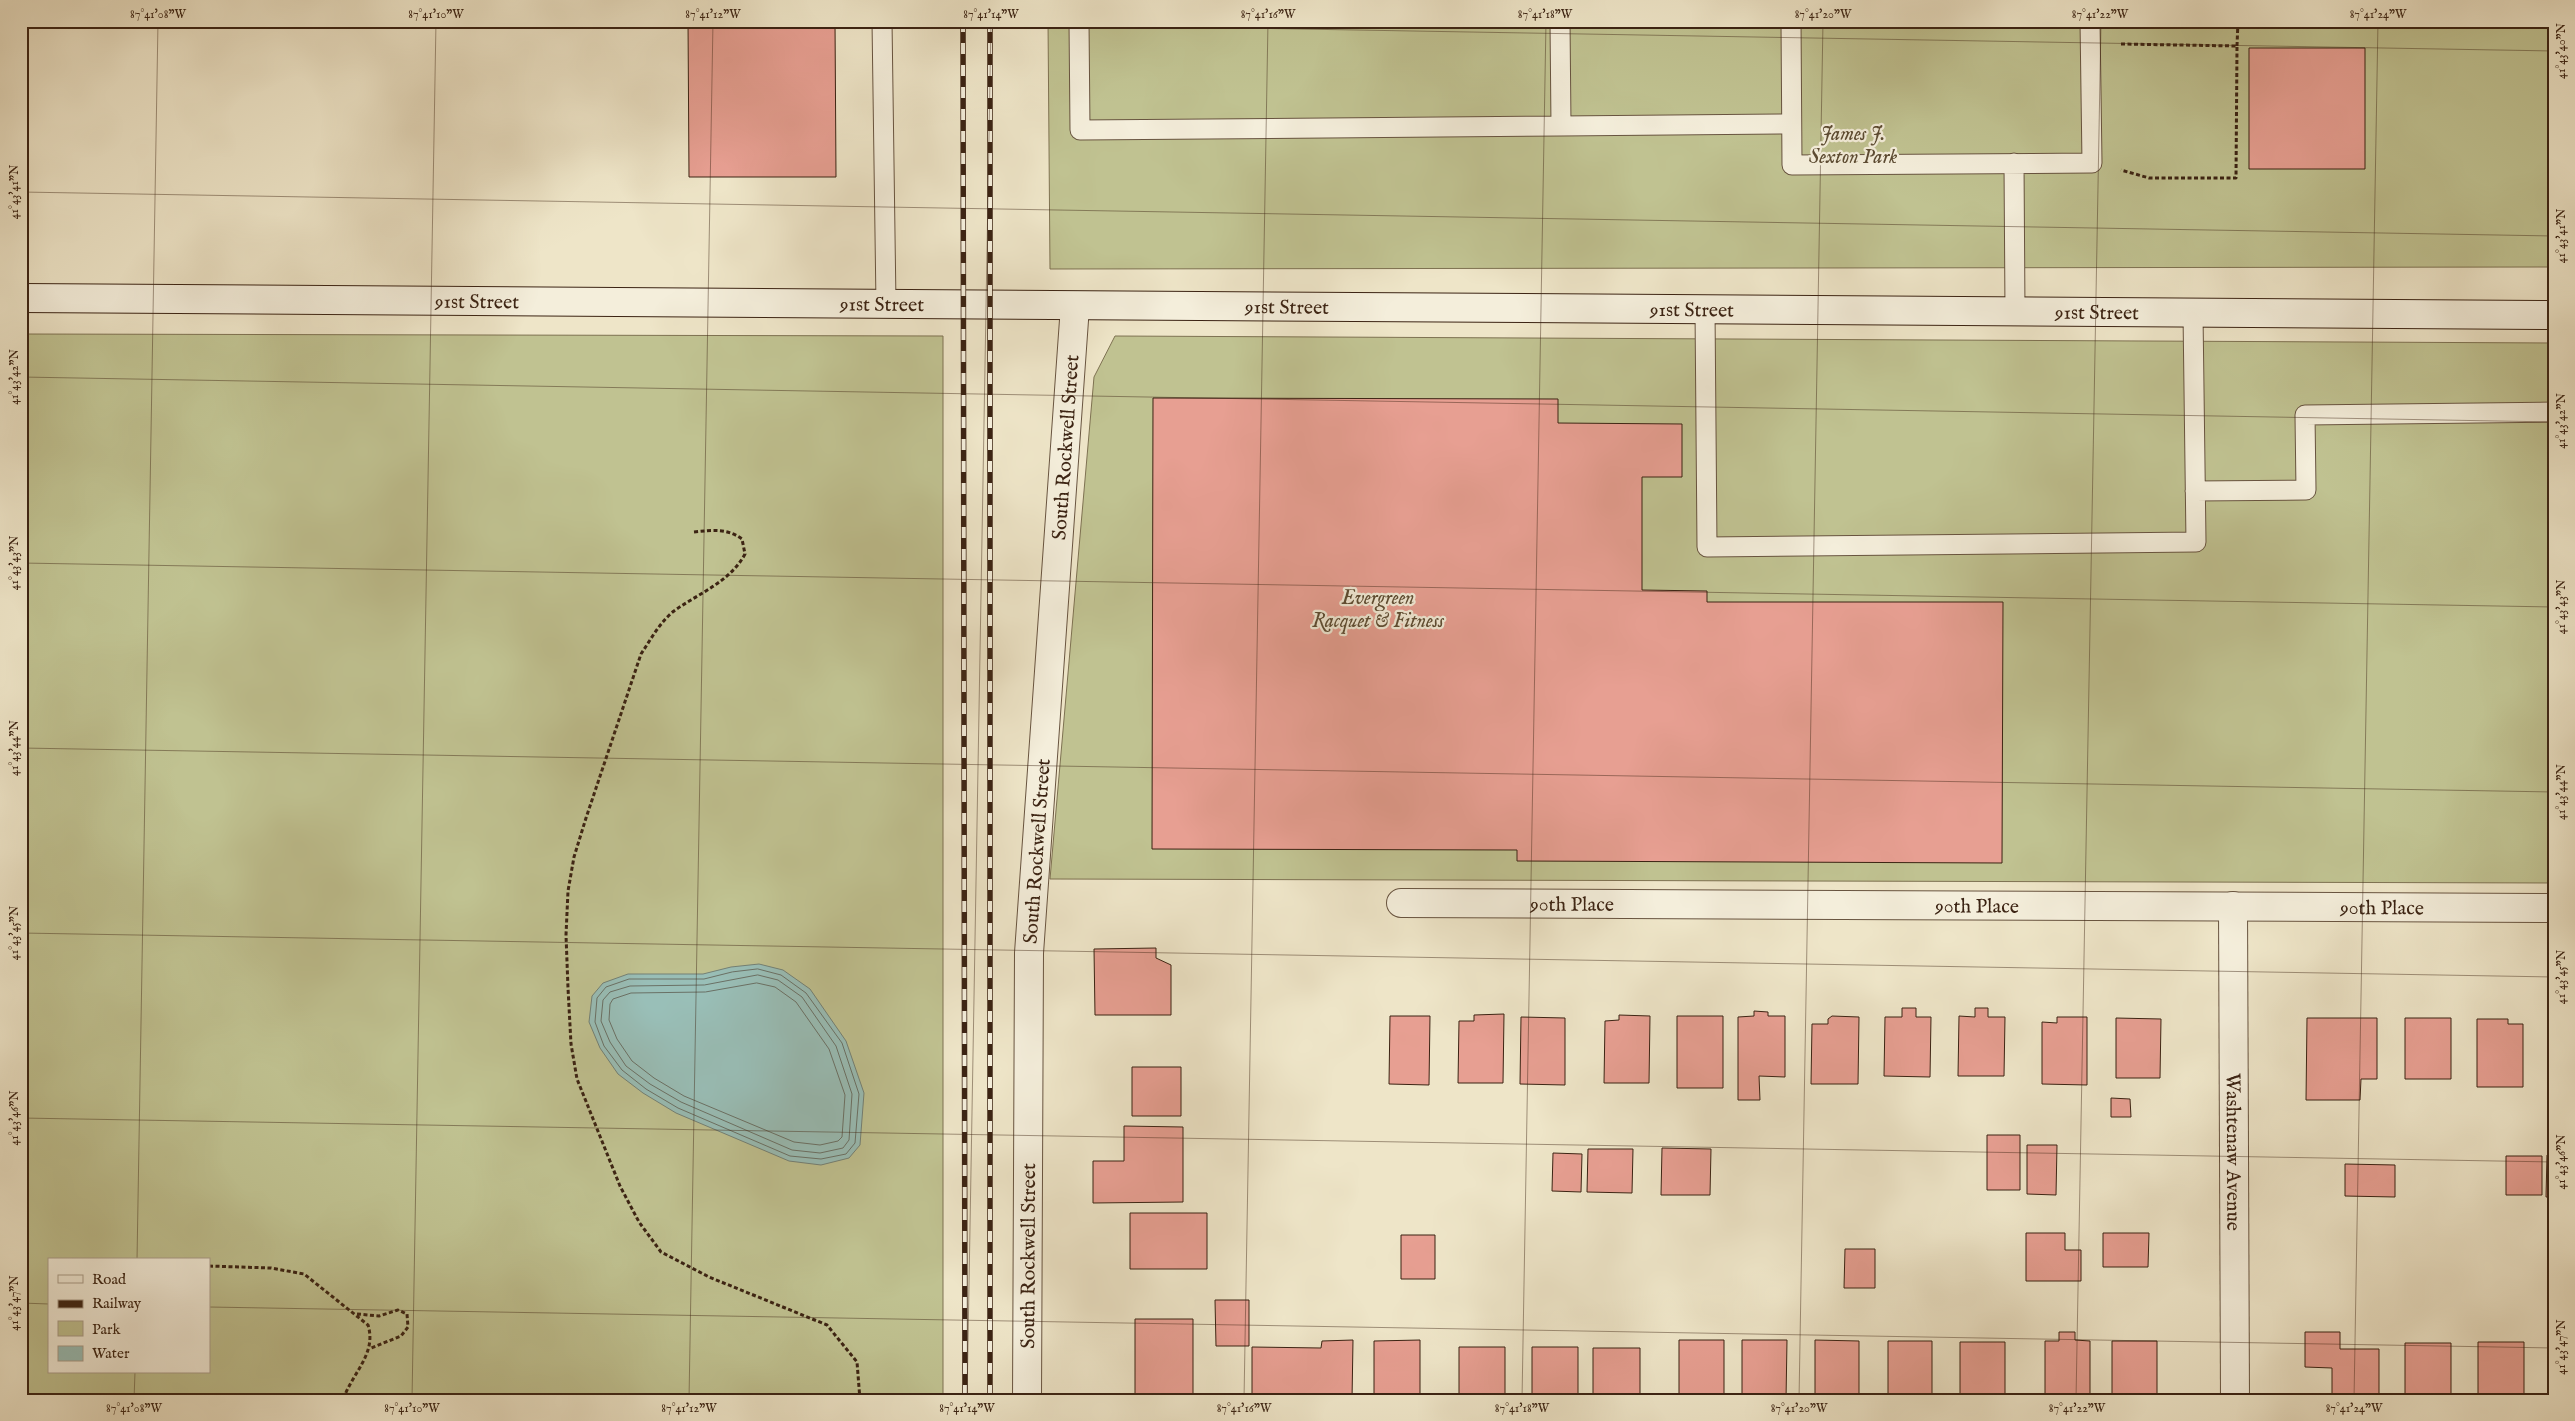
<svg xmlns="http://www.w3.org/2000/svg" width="2575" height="1421" viewBox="0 0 2575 1421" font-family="'IM FELL English',serif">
<rect width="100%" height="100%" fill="#eee5c8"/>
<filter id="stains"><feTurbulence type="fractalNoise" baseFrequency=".004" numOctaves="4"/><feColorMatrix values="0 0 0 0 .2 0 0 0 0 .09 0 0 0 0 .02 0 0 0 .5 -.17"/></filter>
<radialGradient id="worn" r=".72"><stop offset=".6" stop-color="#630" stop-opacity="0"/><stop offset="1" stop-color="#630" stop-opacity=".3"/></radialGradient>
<path fill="#c0c291" stroke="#7e7252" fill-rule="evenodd" d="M1048 21H2554V267L1050 269Z
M21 334 943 336V1400H21ZM49 1260H209V1372H49Z
M1115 336 2554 343V883L1050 879 1094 377Z"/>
<path fill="#99bfb8" stroke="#738176" d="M759 964 783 970 810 989 846 1041 864 1093 860 1145 849 1158 821 1165 789 1161 676 1113 643 1093 618 1074 600 1048 589 1022 592 996 603 983 628 974H703L731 967Z"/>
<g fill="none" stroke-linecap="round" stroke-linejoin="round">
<path stroke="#6a7166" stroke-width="1" d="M758 969 781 975 806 993 842 1043 859 1094 855 1143 846 1154 821 1159 790 1156 678 1108 646 1089 622 1070 604 1046 595 1022 597 998 606 987 629 979H704L732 972Z
M758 975 778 980 802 997 836 1046 852 1094 849 1140 843 1148 820 1153 792 1150 681 1102 650 1084 626 1066 610 1042 601 1021 603 1000 610 992 630 986 704 985Z
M757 983 775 987 796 1002 829 1049 845 1095 842 1137 838 1141 820 1145 794 1142 684 1096 654 1078 632 1061 617 1039 609 1020 610 1004 613 999 631 993 705 992Z"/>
</g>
<path fill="#e79f92" stroke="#3b2313" d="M688 21H835L836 177H689Z
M2249 48H2365V169H2249Z
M1153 398 1558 399V423L1682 424V477H1642V590L1707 591V602H2003L2002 863 1517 861V850L1152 849Z
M1156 948V958L1171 965V1015H1095L1094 949Z
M1902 1008H1916V1017H1931L1930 1077 1884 1076 1885 1017H1902Z
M1975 1008H1988V1017H2005L2004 1076H1958L1959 1016 1975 1017Z
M1754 1011 1768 1012V1016H1785V1077L1759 1076 1760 1100H1738V1017L1754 1016Z
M1504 1014 1503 1083H1458L1459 1021H1474V1015Z
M1619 1015 1650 1016 1649 1083H1604L1605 1021 1619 1020Z
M1390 1016H1430L1429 1085 1389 1084Z
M1677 1016H1723V1088H1677Z
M1832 1016 1859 1017 1858 1084H1811L1812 1024H1828V1019Z
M1521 1017 1565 1018V1085L1520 1084Z
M2057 1017H2087V1085L2042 1084V1022L2057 1023Z
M2116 1018 2161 1019 2160 1078H2116Z
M2307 1018H2377V1079H2361L2360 1100H2306Z
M2405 1018H2451V1079H2405Z
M2477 1019H2508V1024H2523V1087H2477Z
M2551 1019H2554V1079H2551Z
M1132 1067H1181V1116H1132Z
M2111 1098 2130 1099 2131 1117H2111Z
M1124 1126 1183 1127V1202L1093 1203V1161H1124Z
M1987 1135H2020V1190H1987Z
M2027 1145H2057L2056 1195 2027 1194Z
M1662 1148 1711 1149 1710 1195H1661Z
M1588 1149H1633L1632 1193 1587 1192Z
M1553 1153 1582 1154 1581 1192 1552 1191Z
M2547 1155H2554V1197H2546Z
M2506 1156H2542V1195H2506Z
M2345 1164 2395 1165V1197L2345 1196Z
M1130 1213H1207V1269H1130Z
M2026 1233H2065V1250H2081V1281H2026Z
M2103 1233H2149L2148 1267H2103Z
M1401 1235H1435V1279H1401Z
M1845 1249H1875V1288H1844Z
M1215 1300H1249V1346H1216Z
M1135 1319H1193V1400H1135Z
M2059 1332H2075V1340L2090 1341V1400H2045V1341H2059Z
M2305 1332H2340V1349H2379V1400H2332V1368L2305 1367Z
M1353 1340 1352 1400H1252V1347L1321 1348 1322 1341Z
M1420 1340V1400H1374V1341Z
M1679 1340H1724V1400H1679Z
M1742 1340H1787L1786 1400H1742Z
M1815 1340 1859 1341V1400H1815Z
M1888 1341H1932V1400H1888Z
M2112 1341H2157V1400H2112Z
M1960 1342H2005V1400H1960Z
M2478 1342H2524V1400H2478Z
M2552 1342H2554V1400H2552Z
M2405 1343H2451V1400H2405Z
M1459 1347H1505V1400H1459Z
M1532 1347H1578V1400H1532Z
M1593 1348H1640V1400H1593Z"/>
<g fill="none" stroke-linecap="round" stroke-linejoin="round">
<g stroke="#685440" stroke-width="21">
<path id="lane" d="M882 21 886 304
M1079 21 1080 130 1561 126
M1560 21 1561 126 1791 124
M1791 21 1792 165 2092 163 2090 21
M2014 163 2015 311
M1705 309 1707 547 2196 542 2193 313
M2195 491 2306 490 2305 415 2554 412"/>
</g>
<g stroke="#685440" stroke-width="30">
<g id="street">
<path id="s1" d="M1401 903 2554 908"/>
<path id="s2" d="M2233 906 2235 1400"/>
<path id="s3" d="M1027 1400 1029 953 1075 306"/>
</g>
</g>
<g stroke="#3b2313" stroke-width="30">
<g id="secondary">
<path id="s4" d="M21 298 2554 315"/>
</g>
</g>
<path stroke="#3b2313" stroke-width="3" stroke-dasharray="4 2.5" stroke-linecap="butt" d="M2121 44 2237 46 2236 178H2149L2121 170
M2237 46 2238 21
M694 532C712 530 727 528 742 539L745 554C730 582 699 593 674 611 660 622 651 639 641 654L586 818 574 857 568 891 566 935 568 988 571 1044 577 1079 620 1186 639 1222 661 1252 709 1277 827 1325 857 1362 860 1400
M209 1266 271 1268 304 1274 368 1325C377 1354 352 1373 343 1400
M357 1314 379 1316 398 1310 407 1314 408 1327 401 1336 371 1348"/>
<use href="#lane" stroke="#f4eedb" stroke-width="19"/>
<use href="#street" stroke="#f4eedb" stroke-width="28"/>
<use href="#secondary" stroke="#f4eedb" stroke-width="28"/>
<g stroke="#3b2313" stroke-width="5.5">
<path id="rail" d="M963 21 965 1400
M990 21V1400"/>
</g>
<use href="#rail" stroke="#f4eedb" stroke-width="4" stroke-dasharray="11" stroke-linecap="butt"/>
</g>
<path fill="none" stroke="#3b2313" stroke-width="1" stroke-opacity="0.45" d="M842 21 2554 51M21 192 2554 236M21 377 2554 422M21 563 2554 607M21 748 2554 792M21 933 2554 977M21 1118 2554 1162M137 1260 158 21M21 1303 49 1304M209 1307 2554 1348M134 1400 135 1372M412 1400 436 21M689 1400 713 21M967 1400 991 21M1244 1400 1268 21M1522 1400 1546 21M1799 1400 1823 21M2076 1400 2101 21M2354 1400 2378 21"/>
<g text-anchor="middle" stroke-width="4.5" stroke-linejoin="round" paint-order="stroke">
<g font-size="20" font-style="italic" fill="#5c4b32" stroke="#f4eedb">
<text x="1853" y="140">James J.<tspan x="1853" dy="23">Sexton Park</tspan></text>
<text x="1378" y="604">Evergreen<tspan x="1378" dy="23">Racquet &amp; Fitness</tspan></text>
</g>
<g font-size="20" fill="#3b2313" stroke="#f4eedb">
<text dy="7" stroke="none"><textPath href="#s4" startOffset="456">91st Street</textPath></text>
<text dy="7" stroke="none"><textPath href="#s4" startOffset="861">91st Street</textPath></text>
<text dy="7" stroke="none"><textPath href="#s4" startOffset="1266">91st Street</textPath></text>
<text dy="7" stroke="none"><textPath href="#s4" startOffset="1671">91st Street</textPath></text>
<text dy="7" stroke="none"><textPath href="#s4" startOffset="2076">91st Street</textPath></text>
<text dy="7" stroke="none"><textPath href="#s3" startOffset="954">South Rockwell Street</textPath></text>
<text dy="7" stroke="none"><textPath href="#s3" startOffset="549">South Rockwell Street</textPath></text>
<text dy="7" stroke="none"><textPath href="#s1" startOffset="171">90th Place</textPath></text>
<text dy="7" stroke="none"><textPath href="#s1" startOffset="576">90th Place</textPath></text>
<text dy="7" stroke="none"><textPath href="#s1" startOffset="981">90th Place</textPath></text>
<text dy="7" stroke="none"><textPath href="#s2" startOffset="246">Washtenaw Avenue</textPath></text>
<text dy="7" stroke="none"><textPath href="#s3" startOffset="144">South Rockwell Street</textPath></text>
</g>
</g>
<rect width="2575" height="1421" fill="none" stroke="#eee5c8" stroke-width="55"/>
<rect x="48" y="1258" width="162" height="115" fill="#f4eedb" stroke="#aa9d8b"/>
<rect x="58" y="1275" width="25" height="8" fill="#f4eedb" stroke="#aa9d8b"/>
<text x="92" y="1284" font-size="15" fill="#3b2313">Road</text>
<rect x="58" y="1300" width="25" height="8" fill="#3b2313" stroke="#aa9d8b"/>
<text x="92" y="1308" font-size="15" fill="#3b2313">Railway</text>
<rect x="58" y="1321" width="25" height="15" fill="#c0c291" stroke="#aa9d8b"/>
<text x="92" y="1334" font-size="15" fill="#3b2313">Park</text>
<rect x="58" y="1346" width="25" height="15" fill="#99bfb8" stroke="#aa9d8b"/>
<text x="92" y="1358" font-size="15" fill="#3b2313">Water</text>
<rect x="28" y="28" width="2520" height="1366" fill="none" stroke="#3b2313" stroke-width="2"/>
<g font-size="12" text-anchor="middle" fill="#3b2313">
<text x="158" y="18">87°41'08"W</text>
<text x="436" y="18">87°41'10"W</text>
<text x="713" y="18">87°41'12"W</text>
<text x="991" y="18">87°41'14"W</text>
<text x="1268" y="18">87°41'16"W</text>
<text x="1545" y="18">87°41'18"W</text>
<text x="1823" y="18">87°41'20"W</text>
<text x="2100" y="18">87°41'22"W</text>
<text x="2378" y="18">87°41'24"W</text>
<text transform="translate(2561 51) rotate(-90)" y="4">41°43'40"N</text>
<text transform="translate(14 192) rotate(-90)" y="4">41°43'41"N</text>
<text transform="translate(2561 236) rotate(-90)" y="4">41°43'41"N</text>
<text transform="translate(14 377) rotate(-90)" y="4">41°43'42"N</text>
<text transform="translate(2561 421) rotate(-90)" y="4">41°43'42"N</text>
<text transform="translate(14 563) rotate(-90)" y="4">41°43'43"N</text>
<text transform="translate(2561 607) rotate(-90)" y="4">41°43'43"N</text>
<text transform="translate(14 748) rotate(-90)" y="4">41°43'44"N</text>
<text transform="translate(2561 792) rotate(-90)" y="4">41°43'44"N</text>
<text transform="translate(14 933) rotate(-90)" y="4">41°43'45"N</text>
<text transform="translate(2561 977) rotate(-90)" y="4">41°43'45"N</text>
<text transform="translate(14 1118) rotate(-90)" y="4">41°43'46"N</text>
<text transform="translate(2561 1162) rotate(-90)" y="4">41°43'46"N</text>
<text transform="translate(14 1303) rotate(-90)" y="4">41°43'47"N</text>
<text transform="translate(2561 1347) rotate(-90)" y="4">41°43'47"N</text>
<text x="134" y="1412">87°41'08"W</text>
<text x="412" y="1412">87°41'10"W</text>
<text x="689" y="1412">87°41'12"W</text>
<text x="967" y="1412">87°41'14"W</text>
<text x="1244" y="1412">87°41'16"W</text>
<text x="1522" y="1412">87°41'18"W</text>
<text x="1799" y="1412">87°41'20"W</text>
<text x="2077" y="1412">87°41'22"W</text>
<text x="2354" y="1412">87°41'24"W</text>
</g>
<rect width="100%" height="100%" filter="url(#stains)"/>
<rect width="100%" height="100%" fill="url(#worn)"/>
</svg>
